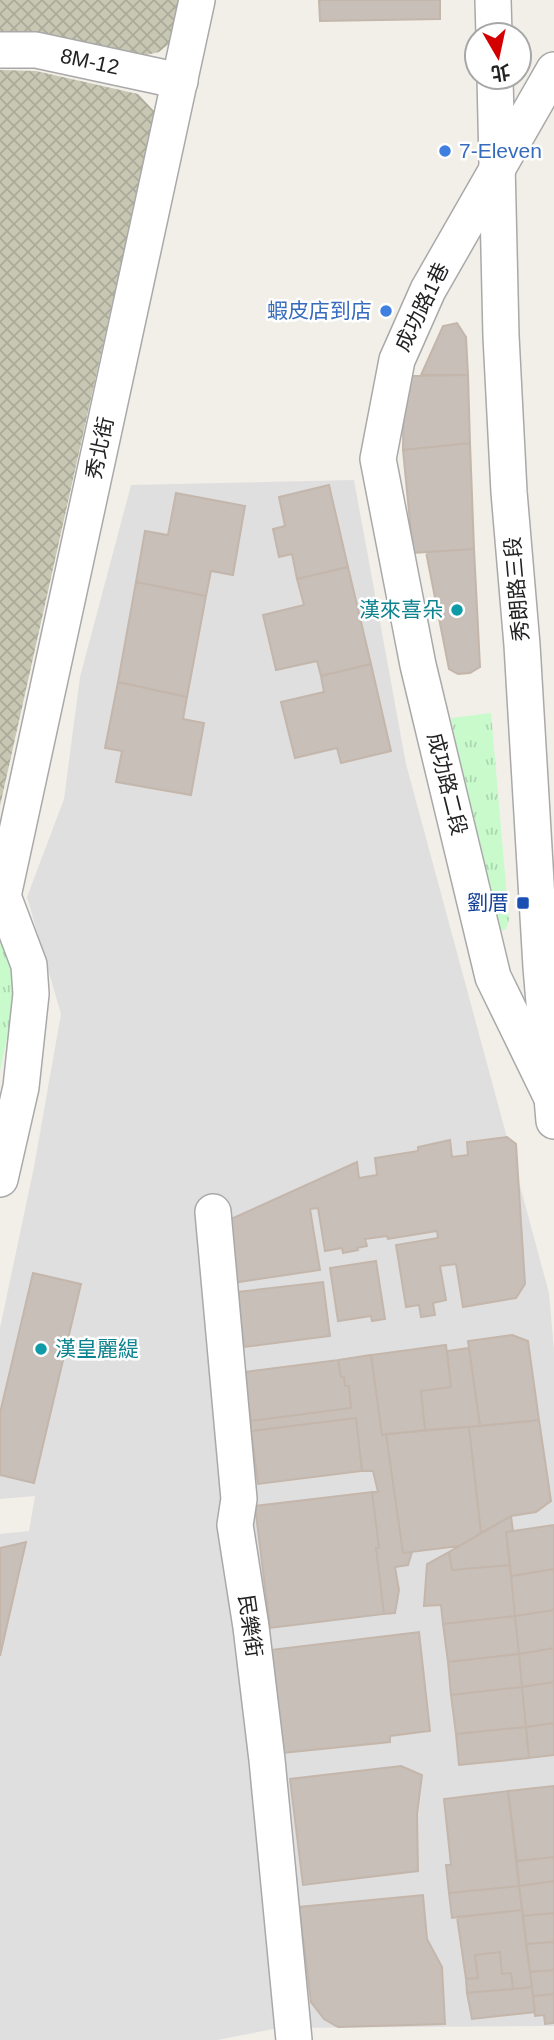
<svg xmlns="http://www.w3.org/2000/svg" width="554" height="2040" viewBox="0 0 554 2040" font-family="Arial,'Noto Sans TC',sans-serif">
<defs>
<pattern id="construction-cross-hatch" width="8" height="8" patternUnits="userSpaceOnUse" patternTransform="scale(1.75)"><rect width="8" height="8" fill="#c7c7b4"/><path d="M0 0l8 8M0 8l8-8" fill="none" stroke="#abab9a"/></pattern>
<pattern id="park-tufts" width="24" height="20" patternUnits="userSpaceOnUse" patternTransform="scale(1.75)"><rect width="24" height="20" fill="#c8facc"/><path d="M3 7l-1-3M5 7V3M7 7l1-3M15 17l-1-3M17 17v-4M19 17l1-3" fill="none" stroke="#acd6af"/></pattern>
</defs>
<rect width="100%" height="100%" fill="#f2efe9"/>
<path fill="#e0dfdf" d="M354 480 406 764 549 1293 554 1350V2026L279 2028 217 2040H0V1534L29 1531 35 1496 0 1499V1328L34 1167 61 1014 27 897 64 799 80 677 131 485Z"/>
<path fill="url(#construction-cross-hatch)" d="M0 0H179L169 44 159 52 142 56 0 33Z
M0 70 36 71 138 94 155 112 0 806Z"/>
<path fill="url(#park-tufts)" d="M491 713 509 920 506 929 501 931 496 930 492 923 451 718Z
M0 928 14 970 16 996 0 1071Z"/>
<path fill="#c7bfb8" stroke="#c4b6ab" stroke-width="2" d="M319 0H440V19L320 21Z
M457 323 466 337 468 375H421L443 326Z
M468 375 470 443 403 450 404 376Z
M470 443 474 549 413 553 403 450Z
M329 485 348 567 297 579 292 554 279 557 273 529 285 526 279 497Z
M176 493 245 506 233 575 211 571 206 596 136 582 145 531 168 535Z
M474 549 480 667 470 673 458 674 449 669 426 552Z
M348 567 371 664 321 676 317 661 276 670 263 615 304 605 297 579Z
M136 582 206 596 187 697 118 682Z
M371 664 391 751 341 763 337 748 295 758 281 702 324 692 321 676Z
M118 682 187 697 183 719 204 723 191 795 116 782 122 751 105 748Z
M507 1137 516 1144 525 1284 516 1298 463 1307 456 1264 440 1266 446 1300 433 1303 435 1315 421 1317 419 1305 406 1307 396 1245 438 1238 437 1231 388 1239 387 1236 365 1239 367 1246 357 1248 358 1250 343 1253 342 1248 325 1251 318 1208 310 1209 320 1270 232 1283 229 1220 357 1162 359 1178 377 1175 375 1158 418 1151V1147L450 1140 452 1157 468 1155 467 1142Z
M376 1261 385 1319 372 1321 371 1316 338 1321 330 1268Z
M33 1273 81 1284 34 1483 0 1475V1413Z
M323 1282 330 1336 244 1347 238 1292Z
M512 1335 528 1341 539 1420 480 1426 468 1341Z
M446 1345 451 1387 421 1391 425 1430 382 1435 371 1355Z
M469 1348 480 1426 425 1430 421 1391 451 1387 447 1351Z
M371 1355 382 1435 386 1434 403 1553 412 1552 408 1565 395 1567 399 1590 395 1613 384 1614 376 1548H379L372 1492H378L373 1471H362L356 1418 251 1431V1421L351 1408 349 1386H345L344 1377H341L338 1360Z
M338 1360 341 1377H344L345 1386H349L351 1408 251 1421 244 1372Z
M356 1418 362 1471 258 1484 251 1431Z
M539 1420 551 1501 536 1512 511 1516 481 1533 469 1427Z
M469 1427 481 1533 459 1546 403 1553 386 1434Z
M372 1492 379 1548H376L384 1614 270 1628 255 1506Z
M511 1516 513 1531 506 1532 510 1565 452 1570 449 1552Z
M554 1525V1569L511 1576 506 1532Z
M26 1542 0 1656V1548Z
M449 1552 452 1570 510 1565 515 1616 443 1624 441 1605 424 1606 427 1564Z
M554 1569V1610L515 1616 511 1576Z
M554 1610V1648L519 1654 515 1616Z
M515 1616 519 1654 448 1662 443 1624Z
M419 1632 430 1731 390 1736V1742L283 1753 270 1650Z
M554 1648V1682L522 1687 519 1654Z
M519 1654 522 1687 451 1695 448 1662Z
M554 1682V1723L526 1727 522 1687Z
M522 1687 526 1727 456 1734 451 1695Z
M554 1723V1755L529 1758 526 1727Z
M526 1727 529 1758 459 1765 456 1734Z
M401 1766 422 1775 417 1814 418 1871 303 1885 290 1779Z
M554 1786V1857L517 1861 508 1791Z
M508 1791 519 1886 449 1893 446 1865H451L444 1799Z
M554 1857V1881L519 1886 517 1861Z
M554 1881V1913L523 1916 519 1886Z
M519 1886 522 1910 452 1918 449 1893Z
M423 1895 427 1939 442 1967 445 2024 338 2027 324 2019 311 2002 299 1907Z
M522 1910 532 1987 513 1989 511 1973 502 1974 500 1952 475 1955 478 1978 466 1979 457 1917Z
M554 1913V1942L526 1944 523 1916Z
M554 1942V1970L530 1972 526 1944Z
M500 1952 502 1974 511 1973 513 1989 467 1993 466 1979 478 1978 475 1955Z
M554 1970V1994L533 1996 530 1972Z
M532 1987 535 2012 472 2019 467 1993Z
M554 1994V2023L545 2024 544 2015 535 2016 533 1996Z"/>
<g fill="none" stroke-linecap="round" stroke-linejoin="round">
<g stroke="#a9a9a9" stroke-width="38">
<g id="minor">
<path d="M493 0 494 35"/>
<path id="s1" d="M0 50H36L180 81"/>
<path d="M495 77 501 336 509 492 522 645 541 967 554 1121"/>
<path d="M3 896 197 0"/>
<path d="M551 1096 493 977 418 665 378 459 397 360 428 290 554 70"/>
<path d="M0 1179 21 1087 31 994 29 965 3 896"/>
<path d="M213 1212 239 1499 235 1525 251 1627 267 1760 294 2040"/>
</g>
</g>
<use href="#minor" stroke="#fff" stroke-width="35"/>
</g>
<g fill="#3f7fe0" stroke="#fff" stroke-width="2.5">
<circle cx="445" cy="151" r="7"/>
<circle cx="386" cy="311" r="7"/>
</g>
<g fill="#0f9aa8" stroke="#fff" stroke-width="2.5">
<circle cx="457" cy="610" r="7"/>
<circle cx="41" cy="1349" r="7"/>
</g>
<rect fill="#1a4fb4" stroke="#fff" stroke-width="2.5" x="516" y="896" width="14" height="14" rx="3.5"/>
<g text-anchor="middle" stroke-width="5" stroke-linejoin="round" paint-order="stroke">
<g font-size="21" fill="#222" stroke="#fff">
<text dy="7" stroke="none"><textPath href="#s1" startOffset="91">8M-12</textPath></text>
<text transform="translate(422 307) rotate(-64)" y="7">成功路1巷</text>
<text transform="translate(100 448) rotate(-78)" y="7">秀北街</text>
<text transform="translate(517 589) rotate(-95)" y="7">秀朗路三段</text>
<text transform="translate(447 784) rotate(76)" y="7">成功路二段</text>
<text transform="translate(250 1626) rotate(82)" y="7">民樂街</text>
</g>
<g font-size="21" fill="#366cbe" stroke="#fff" text-anchor="start">
<text x="459" y="158">7-Eleven</text>
<text x="372" y="318" text-anchor="end">蝦皮店到店</text>
</g>
<g font-size="21" fill="#0d838f" stroke="#fff" text-anchor="end">
<text x="443" y="617">漢來喜朵</text>
<text x="55" y="1356" text-anchor="start">漢皇麗緹</text>
</g>
<g font-size="21" fill="#164399" stroke="#fff" text-anchor="end">
<text x="509" y="910">劉厝</text>
</g>
</g>
<g transform="translate(498 56) rotate(171)"><circle r="33" fill="#ffffff" stroke="#a7a7a7" stroke-width="2"/>
<path d="M0-5L12 26L0 18L-12 26Z" fill="#d40000"/>
<text y="-10" font-size="19" font-weight="bold" text-anchor="middle" fill="#222222">北</text>
</g>
</svg>
